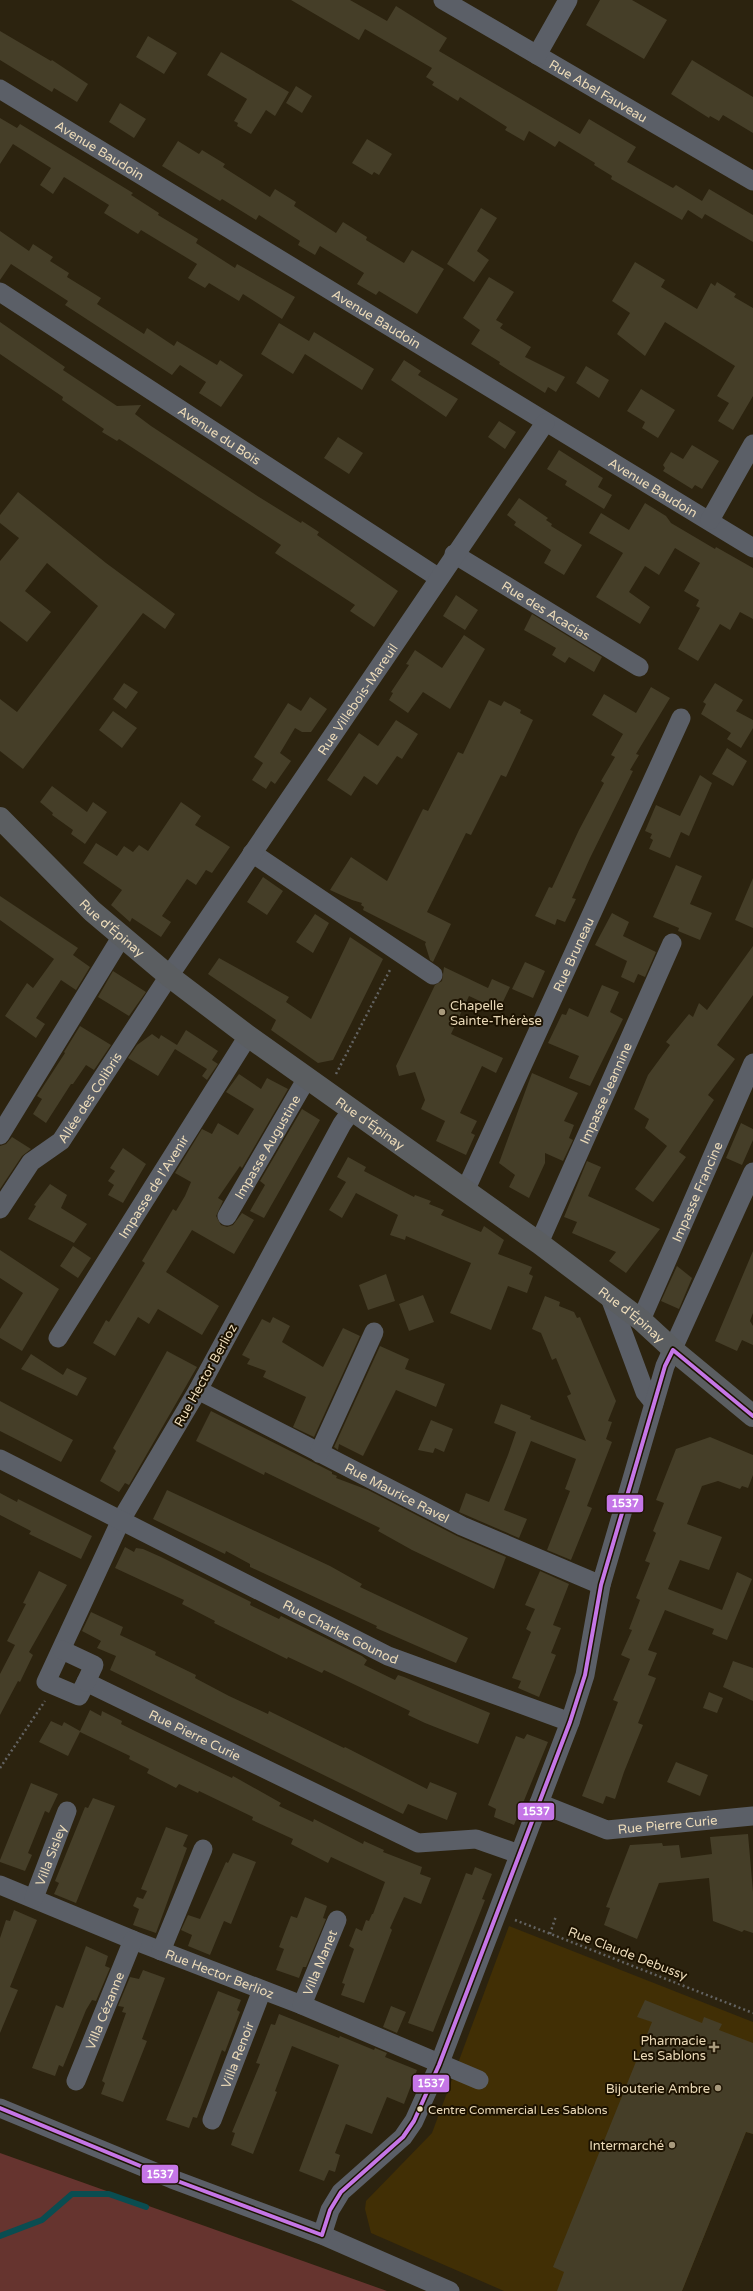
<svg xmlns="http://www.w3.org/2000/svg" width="753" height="2291" viewBox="0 0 753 2291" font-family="'Varela Round',sans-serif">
<rect width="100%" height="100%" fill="#2c230f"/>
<path fill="#412f05" d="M509 1926 753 2022V2134L746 2132 682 2291H504L371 2233 365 2209 366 2201 432 2133Z"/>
<path fill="#66342f" d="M0 2153 387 2291H0Z"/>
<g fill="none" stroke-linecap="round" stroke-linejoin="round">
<path stroke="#0a4d51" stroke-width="6" d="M0 2236 42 2220 72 2194H109L146 2207"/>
</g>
<path fill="#453e28" d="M291 0H350L387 21 396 6 447 38 439 51 580 134 589 119 636 147 627 162 673 188 676 185 702 201 709 189 753 215V242L705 214 702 219 688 210 682 220 611 179 612 176 594 165 595 163 559 141 555 147 529 131 524 141 505 130 507 127 460 97 458 101 432 85 434 82 426 77 432 68 365 29 359 40Z
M600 0H632L667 20 644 59 586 25Z
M0 31 51 61 52 60 88 84 77 102 54 88 52 92 0 60Z
M148 36 177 53 164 74 136 57Z
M221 52 289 92 275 116 266 110 251 134 237 126 238 123 234 121 247 99 207 75Z
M692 60 753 97V133L723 115 719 121 710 116 709 118 671 94Z
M296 86 312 96 302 113 286 103Z
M120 103 146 119 134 138 109 122Z
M0 118 17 128 20 124 133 193 131 195 159 213 158 215 198 239 196 243 235 268 237 264 295 297 282 319 243 294 239 301 209 283 205 288 188 278 197 264 141 230 138 234 104 213 109 205 64 177 53 194 40 185 51 168 13 144 0 164Z
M367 139 392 154 379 175 374 172 372 175 352 163Z
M178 141 199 154 202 150 225 164 223 167 270 197 275 189 296 202 294 206 336 233 343 222 367 237 366 240 404 263 412 250 444 269 417 314 379 291 376 295 357 284 364 273 320 246 315 255 298 245 300 241 259 215 256 220 222 199 220 201 162 166Z
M481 208 497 218 477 251 489 260 474 282 447 264Z
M0 231 29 251 33 244 53 257 50 261 69 273 67 277 101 298 97 304 144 334 147 328 174 346 177 341 217 365 220 360 243 375 221 407 199 393 206 382 180 365 172 375 65 305 68 301 11 264 0 280Z
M635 262 665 280 661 287 697 309 711 283 715 286 717 282 736 294 734 297 753 308V396L733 430 718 421 729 403 717 396 735 366 665 322 645 356 617 334 630 313 612 301Z
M489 277 514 292 496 320 503 324 500 328 531 347 525 357 565 377 556 392 548 387 545 393 499 364 500 362 471 344 480 330 463 318Z
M0 322 65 367 63 370 117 406 141 405 135 414 151 426 259 497 301 523 302 521 319 532 317 535 398 591 374 627 350 611 355 605 275 553 281 545 159 465 119 439 117 441 102 432 104 429 62 400 63 397 0 354Z
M279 323 309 341 314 332 374 369 362 390 305 354 293 374 261 354Z
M404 360 421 371 418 375 458 399 446 417 391 380Z
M586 366 609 380 599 398 576 383Z
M641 389 675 410 658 438 642 428 645 422 627 411Z
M499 421 516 432 505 449 488 437Z
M338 437 363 453 349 474 324 458Z
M692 445 719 461 702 489 695 485 692 489 663 471 665 468 663 465 671 452 683 459Z
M559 450 603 478 598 487 612 495 604 509 565 485 567 481 547 469Z
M18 492 106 563 175 614 165 629 143 613 23 769 0 751V699L17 712 98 606 47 563 25 591 51 612 27 642 0 621V561L19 538 0 523V515Z
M519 498 548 518 546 520 552 524 551 526 582 545 564 575 544 563 551 550 514 525 516 522 507 515Z
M645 503 666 516 671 523 715 549 716 547 753 568V619L740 612 730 630 720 624 698 661 678 649 700 608 696 606 699 600 684 591 700 563 675 548 659 575 645 566 629 592 650 607 640 624 596 597 623 553 589 533 601 513 629 530Z
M456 595 478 610 465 630 443 616Z
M532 614 602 657 594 672 569 657 565 663 552 655 556 648 524 630Z
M464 635 485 649 450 709 423 692 408 713 389 700 393 693 391 692 409 665 406 664 415 650 442 668Z
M124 683 138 692 126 709 113 699Z
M715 683 743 700 736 711 753 720V728L741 748 727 739 731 733 701 714 706 704 703 702Z
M651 687 670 698 636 754 639 755 630 770 633 771 590 858 572 898 576 899 565 922 557 919 555 925 535 916 549 887 552 888 579 830 604 783 601 781 615 757 611 755 623 734 592 715 604 694 636 713Z
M310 697 327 709 311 732H302L295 728 280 753 291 761 275 784 271 781 266 789 252 780 263 763 254 757 288 703 301 711Z
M489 700 501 706 504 701 521 710 520 713 533 720 506 777 501 775 471 835 466 833 427 912 451 924 433 962 430 960 425 944 426 942 363 910 364 907 361 905 362 903 352 900 330 890 351 857 387 881 423 809 428 811 458 752 463 754Z
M113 711 137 728 122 748 99 730Z
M396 720 418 734 402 759 397 756 377 785 364 776 351 796 327 780 359 733 378 746Z
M727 748 747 761 733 786 712 774Z
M700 775 712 783 689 836 681 832 670 858 649 849 653 840 650 838 652 834 645 831 656 805 680 816Z
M52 786 87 812 93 802 107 812 85 844 71 834 73 830 52 815 53 813 40 802Z
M181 802 201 816 195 825 230 847 212 873 206 870 196 885 187 879 162 916 171 922 161 937 132 918 130 922 111 905 122 890 83 863 96 843 117 856 124 846 133 852 139 845 148 851Z
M676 865 702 876 690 904 712 913 700 940 678 931 679 928 653 917Z
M263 877 283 891 267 915 247 902Z
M753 878V928L735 920Z
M0 896 78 948 73 955 90 967 76 990 61 980 36 1018 45 1024 36 1038 5 1016 27 983 33 988 54 959 0 920Z
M612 913 629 922 623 936 656 952 645 977 638 974 634 983 621 977 627 961 595 945Z
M315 914 329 923 313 953 296 942Z
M350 937 383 959 333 1060 318 1063 271 1030 276 1020 208 974 219 958 289 997 286 1002 311 1019Z
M753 946V995L717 1045 735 1059 708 1095 714 1100 679 1152 686 1157 653 1202 635 1189 667 1146 645 1128 649 1119 634 1109 648 1075 670 1045 666 1042 689 1014 693 1017 699 1003 707 1010Z
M525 962 545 971 533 998 512 989Z
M444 967 488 988 492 979 510 987 499 1010 469 996 451 1034 503 1058 496 1073 482 1066 460 1113 477 1121 471 1133 475 1135 466 1155 436 1141 445 1121 421 1109 425 1100 415 1072 399 1076 396 1066 435 985 442 981Z
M113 971 146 992 129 1016 98 997Z
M602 985 619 992 610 1012 623 1019 590 1086 569 1078 579 1056 548 1043 562 1014 566 1015 569 1008 588 1017Z
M80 1026 111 1045 94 1070 86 1065 73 1084H71L46 1123 33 1114 42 1099 37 1096 65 1053 64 1052Z
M186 1030 218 1051 212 1060 218 1064 207 1080 202 1076 207 1069 175 1049 158 1076 128 1058 137 1045 152 1034 159 1039 161 1035 177 1045Z
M532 1073 578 1093 564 1121 574 1125 569 1138 573 1140 563 1161 545 1153V1163L529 1198 509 1187 515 1175 499 1163Z
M239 1074 261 1089 267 1078 288 1089 242 1168 240 1166 218 1198 223 1201 216 1216 221 1225 227 1227 233 1225 242 1213 254 1220 234 1254 192 1230 166 1272 219 1306 202 1335 158 1309 149 1324 138 1317 115 1356 93 1343 106 1320 109 1322 145 1263 142 1261 173 1209 176 1211 185 1196 191 1182 175 1173 202 1129 212 1134 218 1123 238 1135 254 1109 226 1092Z
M302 1109 320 1120 264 1218 250 1211 265 1185 260 1181Z
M741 1123 753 1129V1140L742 1165 726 1158Z
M12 1137 31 1149 22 1156 0 1189V1146L6 1144Z
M123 1148 146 1164 123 1203 108 1195 114 1185 108 1181 115 1171 110 1168Z
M348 1157 366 1167 364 1171 414 1197 415 1195 431 1201 429 1204 444 1210 441 1215 481 1232 484 1226 504 1240 498 1254 532 1267 529 1274 533 1276 527 1293 508 1286 491 1330 450 1313 471 1263 406 1236 405 1240 390 1235 398 1215 356 1193 342 1218 329 1210 346 1182 337 1177Z
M587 1161 601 1167 588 1196 660 1229 626 1273 609 1261 616 1252 572 1233 577 1222 564 1217Z
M50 1184 67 1195 61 1208 87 1224 74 1243 28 1219 36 1206 34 1205Z
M73 1246 91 1258 78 1278 60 1266Z
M0 1250 59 1289 22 1351 0 1338V1329L23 1293 0 1278Z
M753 1251V1313L750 1321 753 1326V1345L742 1340 737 1351 715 1341Z
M677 1266 692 1278 679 1309 661 1301Z
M386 1274 395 1301 368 1310 359 1285Z
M423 1295 434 1322 409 1331 399 1304Z
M545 1296 560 1302 559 1306 574 1312 577 1318 580 1317 616 1401 608 1421 612 1422 606 1439 612 1442 587 1506 592 1508 571 1560 547 1550 570 1491 565 1489 576 1459 531 1441 504 1510 527 1519 519 1538 459 1512 466 1493 489 1502 508 1455 516 1432 494 1423 501 1404 531 1416 530 1419 586 1441 567 1396 571 1394 556 1358 552 1360 541 1333 532 1329Z
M273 1317 290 1326 282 1342 323 1367 343 1328 360 1336 314 1437 293 1427 306 1397 263 1377 266 1371 247 1364 250 1359 242 1355 262 1319 270 1323Z
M380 1346 409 1359 405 1369 445 1384 436 1407 396 1390 363 1456 339 1444 338 1450 334 1447Z
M167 1351 197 1367 129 1485 125 1483 119 1492 100 1481 116 1451 113 1448Z
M31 1354 63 1375 67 1368 87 1378 77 1396 21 1369Z
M0 1401 73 1440 61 1462 0 1431Z
M211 1411 332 1472V1474L337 1476 336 1478 368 1490 457 1536 506 1557 494 1589 412 1550 378 1531 380 1528 265 1472 264 1475 196 1441Z
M431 1420 453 1429 444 1452 435 1448 433 1453 418 1450Z
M710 1437 753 1455V1475L748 1488 742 1486 740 1489 718 1481 702 1486 687 1524 722 1537 709 1570 680 1560 668 1589 722 1610 737 1572 752 1579 727 1640 712 1634 714 1629 665 1610 648 1650 657 1653 648 1675 656 1678 638 1723 643 1725 624 1772 615 1799 606 1796 603 1804 582 1796 618 1702 613 1700 630 1659 621 1655 632 1630 629 1629 640 1600 636 1598 650 1563 645 1561 656 1533 653 1531 664 1503 656 1500 676 1449Z
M167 1490 330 1566 362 1584 360 1587 468 1638 456 1663 376 1628 377 1626 250 1567V1564L226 1551 225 1554 153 1519Z
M0 1493 17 1502 18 1499 92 1536 81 1559 29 1534 31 1531 0 1515Z
M125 1547 134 1552 136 1548 143 1549 161 1557 251 1602 250 1605 279 1619 281 1616 362 1656 367 1660 364 1665 395 1680 398 1675 404 1677 490 1713 478 1744 425 1723 408 1715 410 1711 324 1670 322 1673 288 1657 287 1659 214 1623 215 1621 182 1604 184 1600 115 1568Z
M39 1571 67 1585 29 1652 33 1655 20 1682 18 1681 0 1715V1674L15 1645 7 1641 26 1604 23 1603Z
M540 1571 569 1584 553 1625 561 1628 551 1653 556 1655 539 1697 518 1688 521 1681 512 1678 531 1632 526 1629 535 1609 525 1605Z
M91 1612 123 1627 120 1635 156 1652 155 1655 196 1675 195 1678 229 1696 268 1714 269 1711 344 1748 345 1747 427 1789 430 1782 457 1793 447 1820 408 1804 403 1814 110 1670 116 1656 97 1648 101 1641 82 1631Z
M733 1661 753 1668V1701L723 1687Z
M709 1692 723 1698 717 1713 703 1708Z
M90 1710 101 1716 102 1711 122 1721 121 1724 135 1731 232 1778 233 1776 281 1803 279 1806 313 1822 314 1819 363 1844 364 1841 384 1850 383 1852 422 1867 420 1874 431 1878 421 1904 404 1897 390 1928 392 1930 364 2003 341 1995 345 1984 342 1983 354 1949 349 1946 356 1928 362 1931 366 1920 369 1921 372 1914H373L385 1882 331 1857 328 1863 291 1844 293 1839 252 1820 253 1817 199 1791 198 1793 179 1784 176 1788 147 1773 149 1769 129 1759 130 1756 80 1732 68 1756 39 1742 51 1721 62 1726 64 1722 80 1731Z
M527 1734 548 1742 514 1825 494 1817 496 1809 488 1805 516 1736 524 1739Z
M676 1762 708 1775 700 1796 667 1782Z
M31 1783 58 1794 49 1813 45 1811 28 1853 32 1855 25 1871 0 1862V1860Z
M93 1798 115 1806 76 1903 54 1894 59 1883 55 1881 85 1807 88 1808Z
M166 1827 188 1835 183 1846 187 1848 156 1933 133 1925 139 1909 133 1906 137 1897 143 1899 147 1891 141 1889Z
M748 1834 753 1892V1933L744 1930 742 1932 713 1921 709 1878 659 1883 637 1939 604 1925 610 1908 606 1907 630 1845 662 1843 663 1846 679 1845 681 1858 712 1854 710 1837Z
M233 1853 256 1862 231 1924 224 1921 210 1955 188 1946 192 1935 181 1930 188 1915 200 1919 226 1862 228 1863Z
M475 1867 492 1874 482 1899 485 1900 433 2032 408 2023 466 1873 472 1875Z
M305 1897 327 1906 323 1918 326 1919 306 1967H303L299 1978 276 1970 284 1949 279 1947 291 1916 297 1918Z
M14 1910 37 1920 10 1987 18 1990 0 2033V1938L6 1920 10 1921Z
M86 1946 108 1956 105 1966 110 1968 96 2001 92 2000 86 2010 63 2067 59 2065 55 2076 32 2068 56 2005 63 2008Z
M143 1970 165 1978 142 2039 147 2041 123 2102 101 2094 105 2083 102 2081 126 2013 122 2012 124 2007 118 2006 130 1977 139 1979Z
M218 1991 241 2000 237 2010 240 2012 225 2052 222 2050 197 2118 193 2117 189 2128 166 2120Z
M645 2000 702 2023 704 2017 722 2024 719 2030 753 2043V2134L746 2132 682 2291H557L564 2272 553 2267 652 2022 637 2017Z
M391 2006 406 2012 397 2033 383 2027Z
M279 2014 339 2038 340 2036 374 2050 375 2048 387 2053 385 2057 417 2070 404 2104 387 2097 372 2134 346 2124 335 2153 340 2155 335 2172 329 2170 324 2181 299 2171 339 2065 292 2046 275 2091 277 2092 253 2154 231 2145 235 2133 232 2132 260 2064 256 2063 271 2024 275 2025Z"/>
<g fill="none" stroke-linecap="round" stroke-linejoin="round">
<path stroke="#636362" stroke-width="2.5" stroke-dasharray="2 3" stroke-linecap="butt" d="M336 1074 391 968
M0 1768 45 1701
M515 1920 753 2013
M550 1934 556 1916"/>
<g stroke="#5b5f67" stroke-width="19">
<path id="s1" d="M443 0 753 181"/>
<path d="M537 55 568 0"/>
<path id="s2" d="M0 89 753 548"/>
<path id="s3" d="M0 292 439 578"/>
<path d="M710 520 753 444"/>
<path id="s4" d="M454 554 639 667"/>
<path d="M252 853 433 975"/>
<path id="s5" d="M352 1110 342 1124 198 1390 121 1520 46 1682 79 1696 86 1682 418 1843 476 1839 519 1854"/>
<path d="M0 1135 122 936"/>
<path id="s6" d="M465 1191 681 718"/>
<path id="s7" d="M0 1209 31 1162 61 1141 169 976 545 423"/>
<path id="s8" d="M227 1216 307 1078"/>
<path id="s9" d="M539 1243 672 943"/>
<path d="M609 1295 645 1392 654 1403"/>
<path id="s10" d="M641 1320 753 1063"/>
<path id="s11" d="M58 1338 248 1036"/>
<path id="s12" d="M198 1390 462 1526 601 1585"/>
<path d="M319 1453 374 1332"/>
<path id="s13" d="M0 1459 388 1656 570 1722"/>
<path d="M62 1650 94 1665 86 1682"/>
<path id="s14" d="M539 1803 607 1830 753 1816"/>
<path id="s15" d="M0 1885 133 1940 302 2005 479 2080"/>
<path id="s16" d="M34 1898 67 1811"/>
<path d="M161 1951 203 1849"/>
<path id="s17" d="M302 2005 337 1920"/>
<path id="s18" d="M76 2081 133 1940"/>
<path d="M0 2108 172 2179 322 2235 450 2291"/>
<path id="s19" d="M212 2120 262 1990"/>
<path d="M322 2235 330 2210 341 2192 403 2137 414 2121 439 2065 570 1722 585 1675 601 1585 665 1366 753 1172"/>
</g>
<path stroke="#5b5e61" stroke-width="22" id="s20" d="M0 818 92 911 169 976 248 1036 539 1243 641 1320 678 1354 753 1416"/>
<g stroke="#1c1200" stroke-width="7">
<path id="bus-1" d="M673 1350 753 1416
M0 2108 172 2179 322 2235
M322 2235 330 2210 341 2192 403 2137 414 2121 439 2065 570 1722 585 1675 601 1585 665 1366 673 1350"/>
</g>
<use href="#bus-1" stroke="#c576e7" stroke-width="4"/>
</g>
<g fill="#a89a7d" stroke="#1c1200" stroke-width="1.5">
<circle cx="442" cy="1012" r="4"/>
<path d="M712 2041h4v4h4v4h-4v4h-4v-4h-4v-4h4z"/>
<circle cx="718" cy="2088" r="4"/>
<circle cx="672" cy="2145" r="4"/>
</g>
<circle fill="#ebdab8" stroke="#1c1200" stroke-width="1.5" cx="420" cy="2109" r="3.5"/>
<g text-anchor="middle" stroke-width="4" stroke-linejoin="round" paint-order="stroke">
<g font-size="12" fill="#ebdab8" stroke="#1c1200" text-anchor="start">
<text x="428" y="2114">Centre Commercial Les Sablons</text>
</g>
<g font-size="13" fill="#ebdab8" stroke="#1c1200">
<text dy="5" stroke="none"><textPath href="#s1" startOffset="180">Rue Abel Fauveau</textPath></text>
<text dy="5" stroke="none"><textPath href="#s2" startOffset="117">Avenue Baudoin</textPath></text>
<text dy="5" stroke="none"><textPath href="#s2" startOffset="441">Avenue Baudoin</textPath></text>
<text dy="5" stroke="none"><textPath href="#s3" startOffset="262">Avenue du Bois</textPath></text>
<text dy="5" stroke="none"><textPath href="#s2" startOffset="765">Avenue Baudoin</textPath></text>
<text dy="5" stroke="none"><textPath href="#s4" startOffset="108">Rue des Acacias</textPath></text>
<text dy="5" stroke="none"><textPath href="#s7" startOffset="625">Rue Villebois-Mareuil</textPath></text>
<text dy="5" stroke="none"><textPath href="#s20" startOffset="157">Rue d'Épinay</textPath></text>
<text dy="5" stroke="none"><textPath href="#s6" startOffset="260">Rue Bruneau</textPath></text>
<text dy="5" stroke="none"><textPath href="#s9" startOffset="164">Impasse Jeannine</textPath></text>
<text dy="5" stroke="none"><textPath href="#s7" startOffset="145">Allée des Colibris</textPath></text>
<text dy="5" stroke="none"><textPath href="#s20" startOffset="481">Rue d'Épinay</textPath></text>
<text dy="5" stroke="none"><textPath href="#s8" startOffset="80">Impasse Augustine</textPath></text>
<text dy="5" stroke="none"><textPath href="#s11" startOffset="179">Impasse de l'Avenir</textPath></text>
<text dy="5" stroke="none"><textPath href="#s10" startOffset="140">Impasse Francine</textPath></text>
<text dy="5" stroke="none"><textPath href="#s20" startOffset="805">Rue d'Épinay</textPath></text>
<text transform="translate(205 1375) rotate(-61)" y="5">Rue Hector Berlioz</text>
<text dy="5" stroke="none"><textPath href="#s12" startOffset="224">Rue Maurice Ravel</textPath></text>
<text dy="5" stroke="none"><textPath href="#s13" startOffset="382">Rue Charles Gounod</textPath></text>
<text dy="5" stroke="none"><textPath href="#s5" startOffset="822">Rue Pierre Curie</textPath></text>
<text dy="5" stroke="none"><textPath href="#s14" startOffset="134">Rue Pierre Curie</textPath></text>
<text dy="5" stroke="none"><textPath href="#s16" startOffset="46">Villa Sisley</textPath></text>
<text transform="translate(628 1953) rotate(21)" y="5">Rue Claude Debussy</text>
<text dy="5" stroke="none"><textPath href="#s17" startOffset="46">Villa Manet</textPath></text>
<text dy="5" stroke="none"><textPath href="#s15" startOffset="237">Rue Hector Berlioz</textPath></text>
<text dy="5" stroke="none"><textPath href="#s18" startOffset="76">Villa Cézanne</textPath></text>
<text dy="5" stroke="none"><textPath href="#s19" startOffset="70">Villa Renoir</textPath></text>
</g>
<g font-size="13" fill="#ebdab8" stroke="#1c1200" text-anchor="end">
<text x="450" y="1010" text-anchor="start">Chapelle<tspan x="450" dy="15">Sainte-Thérèse</tspan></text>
<text x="706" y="2045">Pharmacie<tspan x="706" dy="15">Les Sablons</tspan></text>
<text x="710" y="2093">Bijouterie Ambre</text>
<text x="664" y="2150">Intermarché</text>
</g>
</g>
<g stroke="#1c1200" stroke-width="1.5">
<rect x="606" y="1494" width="38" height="19" rx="4" fill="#c576e7"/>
<rect x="517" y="1802" width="38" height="19" rx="4" fill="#c576e7"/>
<rect x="412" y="2074" width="38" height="19" rx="4" fill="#c576e7"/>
<rect x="141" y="2164" width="38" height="20" rx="4" fill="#c576e7"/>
</g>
<g font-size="11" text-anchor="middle" font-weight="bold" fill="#fff">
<text x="625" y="1507">1537</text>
<text x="536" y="1815">1537</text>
<text x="431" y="2087">1537</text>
<text x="160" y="2178">1537</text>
</g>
</svg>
